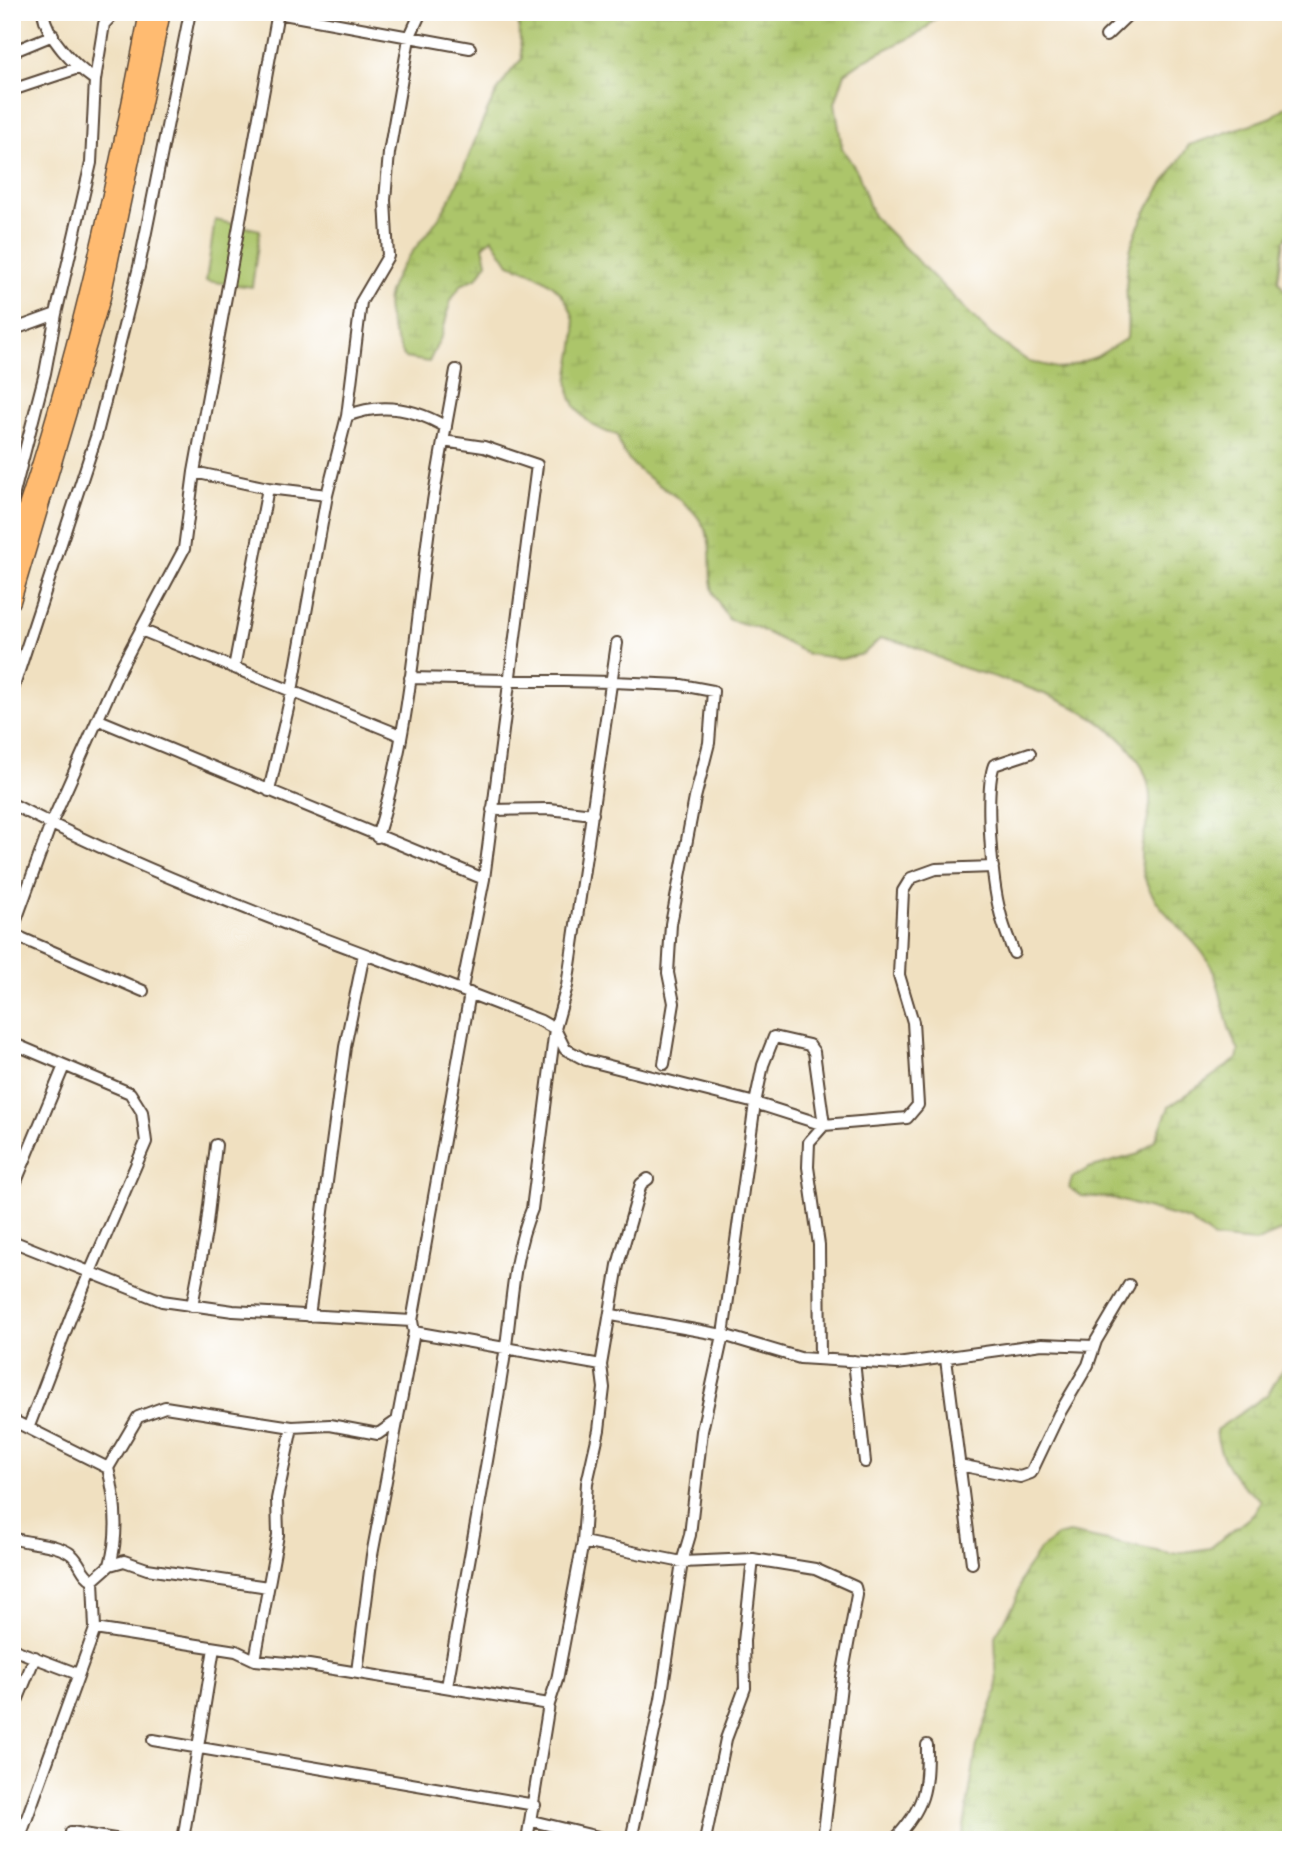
<svg xmlns="http://www.w3.org/2000/svg" width="1303" height="1852" viewBox="0 0 1303 1852" font-family="'IM FELL Double Pica',serif">
<defs>
<pattern id="wetland-marsh" width="20" height="14" patternUnits="userSpaceOnUse" patternTransform="scale(1.75)"><rect width="20" height="14" fill="#acc56a"/><path d="M1 5h8M5 5V1M11 12h8M15 12V8" fill="none" stroke="#95a95b"/></pattern>
</defs>
<rect width="100%" height="100%" fill="#fff"/>
<filter id="ink" filterUnits="userSpaceOnUse"><feTurbulence type="fractalNoise" baseFrequency=".0143" numOctaves="2"/><feDisplacementMap in="SourceGraphic" scale="14" xChannelSelector="R" yChannelSelector="G"/><feConvolveMatrix kernelMatrix="1 2 1 2 8 2 1 2 1" color-interpolation-filters="sRGB"/></filter>
<filter id="wash" filterUnits="userSpaceOnUse"><feTurbulence type="fractalNoise" baseFrequency=".00686" numOctaves="4" result="noise"/><feDisplacementMap in="SourceGraphic" scale="28" xChannelSelector="R" yChannelSelector="G"/><feGaussianBlur stdDeviation="1.57" result="paint"/><feColorMatrix in="noise" values="0 0 0 0 0 0 0 0 0 0 0 0 0 0 0 0 0 1.4 0 .05"/><feComposite in="paint" operator="in"/></filter>
<g filter="url(#wash)">
<rect width="100%" height="100%" fill="#f0e0c0"/>
<path fill="url(#wetland-marsh)" stroke="#747844" stroke-width="2" d="M517 12H942L922 32 864 60 845 73 835 103 842 148 858 173 873 216 991 335 1028 361 1061 369 1096 357 1127 338C1129 313 1124 285 1128 261 1135 216 1166 183 1189 145L1272 117 1291 103V232L1284 241 1278 280 1291 300V1227L1255 1242 1213 1238 1189 1220 1111 1198 1081 1196 1069 1188 1072 1178 1089 1168 1139 1154 1156 1139 1169 1107 1237 1059 1239 1050C1221 1021 1224 983 1205 956 1184 927 1155 911 1144 876 1134 843 1152 825 1150 797 1146 721 1030 686 970 670 939 662 912 639 880 639L863 654 842 659 808 654 756 627 729 620C724 611 716 601 713 591 707 570 715 549 704 527 684 487 627 482 617 435 589 429 565 406 569 375 571 358 578 338 574 321 567 288 539 273 509 264L492 238 483 246 487 262 478 277 461 285 451 300 442 335 429 362 405 358C397 342 384 316 388 297 394 268 421 244 437 220 472 171 478 102 522 59Z
M1291 1355V1840H962L977 1745 997 1690 995 1636 1015 1603 1024 1572 1040 1550 1058 1536 1069 1533 1171 1554 1210 1548 1254 1514 1261 1500C1236 1483 1219 1461 1216 1430L1268 1394Z"/>
<path fill="#acc56a" stroke="#747844" stroke-width="2" d="M215 220 260 230 252 287 206 281Z"/>
</g>
<g filter="url(#ink)">
<g fill="none" stroke-linecap="round" stroke-linejoin="round">
<g stroke="#564536" stroke-width="14">
<path id="street" d="M43 12C47 39 74 65 95 80L91 163 56 314
M278 13 470 48
M1106 36 1131 12
M12 52 53 35
M95 80 104 24 115 12
M12 90 78 68
M12 330 56 314 45 373 12 501
M347 416C381 402 414 408 446 427
M443 441 484 447 537 465 484 879 462 988
M194 472 268 488 327 495
M141 630 400 735
M234 668 268 488
M410 678 613 682 681 685 713 691 709 743 695 798 671 924 668 973 674 1003 664 1064
M12 692 96 437 139 267 190 12
M99 720 484 879
M269 791 292 691 327 495 347 416 361 302 388 256 385 200 389 153 409 38 421 12
M12 804C181 892 364 951 541 1021L555 1029 565 1049 586 1060 755 1103 824 1125 907 1118 918 1105 913 1022 899 975 903 891 911 878 936 869 993 867
M492 810 549 809 593 814
M377 837C407 744 415 641 427 544 434 485 446 428 456 370
M12 931 51 824 121 667 184 549 194 472 278 12
M12 934 143 991
M1014 953C1009 940 1003 926 1000 912 992 883 984 791 994 765L1030 753
M12 1043 130 1093 142 1112 146 1142 72 1314 29 1426
M12 1191 64 1066
M12 1241 162 1301 233 1311 412 1321 414 1332 601 1365
M192 1306 206 1232 216 1145
M612 1315 723 1335 800 1358 897 1364 1042 1344 1094 1346
M309 1316 345 1047 364 954
M412 1321 470 993
M946 1359 972 1563
M854 1361 865 1462
M12 1420 108 1468 138 1417 165 1407 292 1427 330 1425 378 1434 398 1420
M959 1465 1020 1477 1031 1473 1059 1414 1088 1365 1096 1341 1129 1285
M108 1468C116 1500 119 1534 110 1565
M12 1538C29 1544 58 1543 72 1555 81 1563 82 1575 93 1580
M583 1542 682 1562 753 1559 815 1569 855 1587 857 1595 842 1677 823 1840
M93 1580 110 1565 124 1561 147 1569 268 1587
M95 1629 236 1651 255 1660 309 1665 549 1704
M12 1649 78 1674
M255 1660 278 1535 277 1499 292 1427
M357 1672 372 1555 414 1332
M447 1687C465 1580 486 1473 503 1366 512 1314 511 1258 532 1209L555 1029 567 986 617 643
M12 1713 35 1657
M153 1740 535 1805
M532 1821 611 1840
M71 1832 121 1840
M19 1840 95 1629 93 1580
M183 1840 214 1648
M527 1840 549 1704 557 1680 583 1542 587 1483 599 1430 604 1388 601 1365 618 1265 641 1184 648 1179
M631 1840 661 1699 682 1562 690 1535 702 1431 723 1335 755 1103 763 1065 774 1037 809 1045 814 1052 824 1125 809 1142 808 1167 819 1245 820 1359
M705 1840 726 1739 745 1688 744 1641 753 1559
M894 1840C925 1807 927 1790 927 1745"/>
</g>
<g stroke="#564536" stroke-width="19">
<path id="primary" d="M12 551C73 377 114 194 148 12
M12 601 102 297 162 12"/>
</g>
<use href="#street" stroke="#fff" stroke-width="10"/>
<use href="#primary" stroke="#ffbb71" stroke-width="16"/>
</g>
</g>
<rect width="1303" height="1852" fill="none" stroke="#fff" stroke-width="42"/>
</svg>
